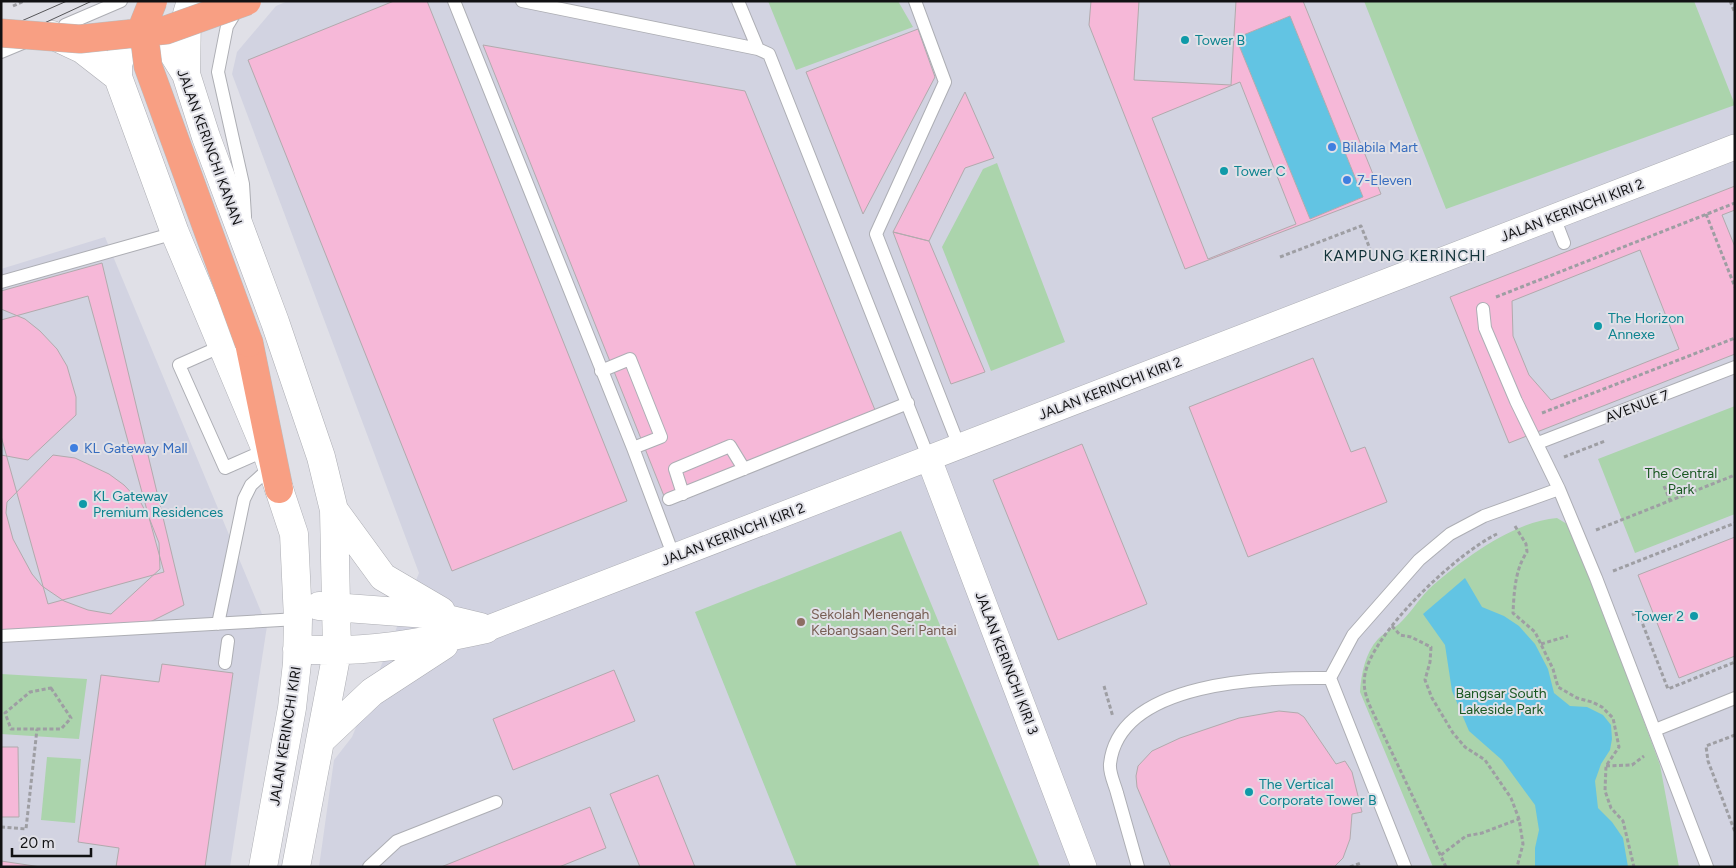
<svg xmlns="http://www.w3.org/2000/svg" width="1736" height="868" viewBox="0 0 1736 868" font-family="Figtree,sans-serif">
<rect width="100%" height="100%" fill="#e0e0e7"/>
<path fill="#d2d3e1" d="M288 1H1735V867H319L334 760 352 737 419 573 232 74 237 52 276 6Z
M105 237 267 626 230 867H1V269Z"/>
<path fill="#abd4ac" d="M768 1H898L913 27 796 70Z
M1364 1H1694L1735 105 1446 209Z
M997 163 1065 342 991 371 942 247 983 169Z
M1735 406V514L1635 553 1598 459Z
M1557 518 1572 527 1660 765 1679 867H1433L1360 692C1361 675 1365 653 1378 639 1384 633 1393 629 1399 624 1410 614 1418 600 1429 589 1460 561 1514 521 1557 518Z
M901 531 1040 867H797L695 612Z
M1 674 87 679 79 739 1 734Z
M47 757 81 759 75 823 41 820Z"/>
<path fill="#62c4e3" d="M1290 16 1363 197 1310 219 1236 38Z
M1465 578 1482 607 1504 616 1519 626 1535 644 1548 669 1554 693 1570 706 1587 707 1603 715 1611 725 1612 739 1610 750 1601 764 1595 781 1598 808 1612 822 1623 838 1628 867H1535V848L1539 830 1535 805 1502 760 1469 731 1452 691 1445 645 1423 614Z"/>
<path fill="#f6b8d8" stroke="#b1aaad" fill-rule="evenodd" d="M394 1H427L627 501 452 571 248 60Z
M1091 1H1303L1381 194 1185 269 1089 25ZM1290 16 1363 197 1310 219 1236 38Z
M1139 1H1236L1231 85 1134 80Z
M918 29 935 77 863 214 806 72Z
M483 45 745 91 875 410 664 496Z
M1240 82 1296 224 1208 259 1152 118Z
M965 92 994 158 965 168 929 241 893 232Z
M1735 186V354L1509 443 1450 297Z
M1735 210V247L1722 215Z
M893 232 929 241 985 372 951 384Z
M1640 250 1679 349 1551 400 1529 375 1513 336 1512 301Z
M102 263 184 605 144 625 1 630V291Z
M88 296 164 572 48 604 1 436V320Z
M1 309 25 319 40 331 57 349 67 366 76 397V415L28 460 1 455Z
M1313 358 1351 452 1365 447 1387 502 1248 557 1189 407Z
M1082 444 1147 604 1058 640 993 480Z
M53 455 75 458 109 474 124 485 141 503 150 520 159 543 160 569 111 614 88 610 64 601 42 586 32 574 13 539 6 513 7 502Z
M1735 537V656L1679 678 1638 575Z
M162 664 233 673 205 867H116L119 848 78 842 101 675 159 682Z
M614 670 635 721 513 770 493 719Z
M1279 711 1298 713 1304 717 1336 764 1345 761 1352 772 1362 812 1352 814 1350 839 1343 858 1334 867H1171L1137 787 1136 776 1138 766 1152 751 1180 738 1239 718Z
M1 747H18L19 817H1Z
M658 775 695 867H640L610 794Z
M590 807 606 848 559 867H441Z
M1 861 41 867H1Z"/>
<g fill="none" stroke-linecap="round" stroke-linejoin="round">
<g stroke="#adaeb4" stroke-width="14">
<path id="service" d="M454 1 633 448 674 557
M522 1 758 49 769 54 929 459
M738 1 758 49
M915 1 945 82 876 234 959 446
M238 8 227 26 218 72 243 184 245 216
M65 25 121 1
M1 52 25 42
M1554 217 1564 243
M1 282 175 233
M1483 309 1485 328 1516 401 1559 489 1596 578 1707 867
M222 346 179 365 225 468 266 450
M601 371 630 359 661 437 633 448
M1538 443 1735 367
M683 494 675 469 730 446 744 469
M669 499 908 403
M218 624 244 499 251 485 272 466
M1 636 298 619
M225 663 228 641
M1330 678 1353 635 1419 560 1450 534 1484 516 1559 489
M1330 678 1405 867
M1655 730 1735 698
M369 867 397 841 496 802
M1138 867C1131 842 1124 818 1117 793 1115 785 1109 773 1110 764 1119 680 1267 677 1330 678"/>
</g>
<g stroke="#adaeb4" stroke-width="26">
<path id="minor" d="M929 459 1084 867
M486 629 1735 147"/>
</g>
<g stroke="#adaeb4" stroke-width="29">
<path id="tertiary" d="M52 35 82 49 118 77
M186 74 187 14 191 1
M334 510 383 577 441 611
M319 606 427 614 481 627
M297 649C364 654 421 643 486 629
M320 741 372 692 444 645
M263 867 292 708 297 663 298 619 294 534 266 450 175 233 118 77V65L122 52 131 42 149 36 158 38 168 45 186 74 206 137 275 322 321 457 334 510 337 652 296 867"/>
</g>
<g stroke="#bcbcbd" stroke-width="29">
<path id="motorway" d="M249 343 279 489"/>
</g>
<path stroke="#9e9ea3" stroke-width="3" stroke-dasharray="4 2.5" stroke-linecap="butt" d="M1730 1 1735 13
M13 6 24 1
M1706 214 1735 287
M1280 257 1361 226 1370 249
M1496 297 1735 203
M1542 413 1735 338
M1564 457 1605 441
M1664 486 1670 500
M1515 526 1526 544 1527 552C1515 569 1514 593 1513 613L1535 632 1553 669 1558 687 1577 698 1592 702 1602 707 1613 718 1619 747 1606 766 1605 791 1611 808 1623 821 1634 867
M1596 530 1735 475
M1613 571 1735 523
M1632 615 1638 612 1668 689 1735 662
M1392 626 1400 635 1411 637 1431 647 1430 662 1425 680 1432 698 1453 733 1465 747 1485 760 1511 798 1519 819 1523 844 1517 867
M1541 644 1568 636
M1104 686 1113 717
M51 688 71 718 61 729H11L5 713 30 692Z
M1735 735 1706 746 1708 761 1735 832
M1606 766 1632 765 1644 756
M1 827 26 829 37 729
M1441 855 1466 836 1482 833 1519 819
M1350 867 1361 863
M1446 867 1369 704C1365 693 1363 686 1365 674 1374 631 1457 553 1497 534"/>
<use href="#service" stroke="#fff" stroke-width="12"/>
<use href="#minor" stroke="#fff" stroke-width="25"/>
<use href="#tertiary" stroke="#fff" stroke-width="28"/>
<use href="#motorway" stroke="#f89f83" stroke-width="28"/>
<path stroke="#555558" stroke-width="1" d="M1 30 67 1
M1 43 92 1"/>
<g stroke="#bcbcbd" stroke-width="29" stroke-linecap="butt">
<path id="motorway-bridge" d="M153 1 143 26 148 66 249 343
M1 33 80 39 166 30 247 1"/>
</g>
<use href="#motorway-bridge" stroke="#f89f83" stroke-width="28"/>
</g>
<g fill="#0f9aa8" stroke="#e0e0e7" stroke-width="2">
<circle cx="1185" cy="40" r="5"/>
<circle cx="1224" cy="171" r="5"/>
<circle cx="1598" cy="326" r="5"/>
<circle cx="83" cy="504" r="5"/>
<circle cx="1694" cy="616" r="5"/>
<circle cx="1249" cy="792" r="5"/>
</g>
<g fill="#3f7fe0" stroke="#e0e0e7" stroke-width="2">
<circle cx="1332" cy="147" r="5"/>
<circle cx="1347" cy="180" r="5"/>
<circle cx="74" cy="448" r="5"/>
</g>
<circle fill="#8d6e63" stroke="#e0e0e7" stroke-width="2" cx="801" cy="622" r="5"/>
<g text-anchor="middle" stroke-width="4" stroke-linejoin="round" paint-order="stroke">
<g font-size="14" fill="#0d838f" stroke="#e0e0e7" text-anchor="start">
<text x="1195" y="45">Tower B</text>
<text x="1234" y="176">Tower C</text>
<text x="1608" y="323">The Horizon<tspan x="1608" dy="16">Annexe</tspan></text>
<text x="93" y="501">KL Gateway<tspan x="93" dy="16">Premium Residences</tspan></text>
<text x="1684" y="621" text-anchor="end">Tower 2</text>
<text x="1259" y="789">The Vertical<tspan x="1259" dy="16">Corporate Tower B</tspan></text>
</g>
<g font-size="14" fill="#111113" stroke="#e0e0e7">
<text transform="translate(210 147) rotate(70)" y="5">JALAN KERINCHI KANAN</text>
<text transform="translate(1572 210) rotate(-21)" y="5">JALAN KERINCHI KIRI 2</text>
<text transform="translate(1110 388) rotate(-21)" y="5">JALAN KERINCHI KIRI 2</text>
<text transform="translate(1637 406) rotate(-21)" y="5">AVENUE 7</text>
<text transform="translate(733 534) rotate(-21)" y="5">JALAN KERINCHI KIRI 2</text>
<text transform="translate(1007 663) rotate(69)" y="5">JALAN KERINCHI KIRI 3</text>
<text transform="translate(285 736) rotate(-81)" y="5">JALAN KERINCHI KIRI</text>
</g>
<g font-size="14" fill="#366cbe" stroke="#e0e0e7" text-anchor="start">
<text x="1342" y="152">Bilabila Mart</text>
<text x="1357" y="185">7-Eleven</text>
<text x="84" y="453">KL Gateway Mall</text>
</g>
<g font-size="14" fill="#1a5822" stroke="#e0e0e7">
<text x="1681" y="478">The Central<tspan x="1681" dy="16">Park</tspan></text>
<text x="1501" y="698">Bangsar South<tspan x="1501" dy="16">Lakeside Park</tspan></text>
</g>
<g font-size="14" fill="#785e54" stroke="#e0e0e7" text-anchor="start">
<text x="811" y="619">Sekolah Menengah<tspan x="811" dy="16">Kebangsaan Seri Pantai</tspan></text>
</g>
<g font-size="15" letter-spacing="1" fill="#113239" stroke="#e0e0e7">
<text x="1405" y="261">KAMPUNG KERINCHI</text>
</g>
</g>
<rect width="1736" height="868" fill="none" stroke="#111113" stroke-width="5"/>
<path d="M12 848v8h79v-8" fill="none" stroke="#111113" stroke-width="2.5"/>
<text x="20" y="848" font-size="15" fill="#111113" stroke="#e0e0e7" stroke-width="4" paint-order="stroke">20 m</text>
</svg>
